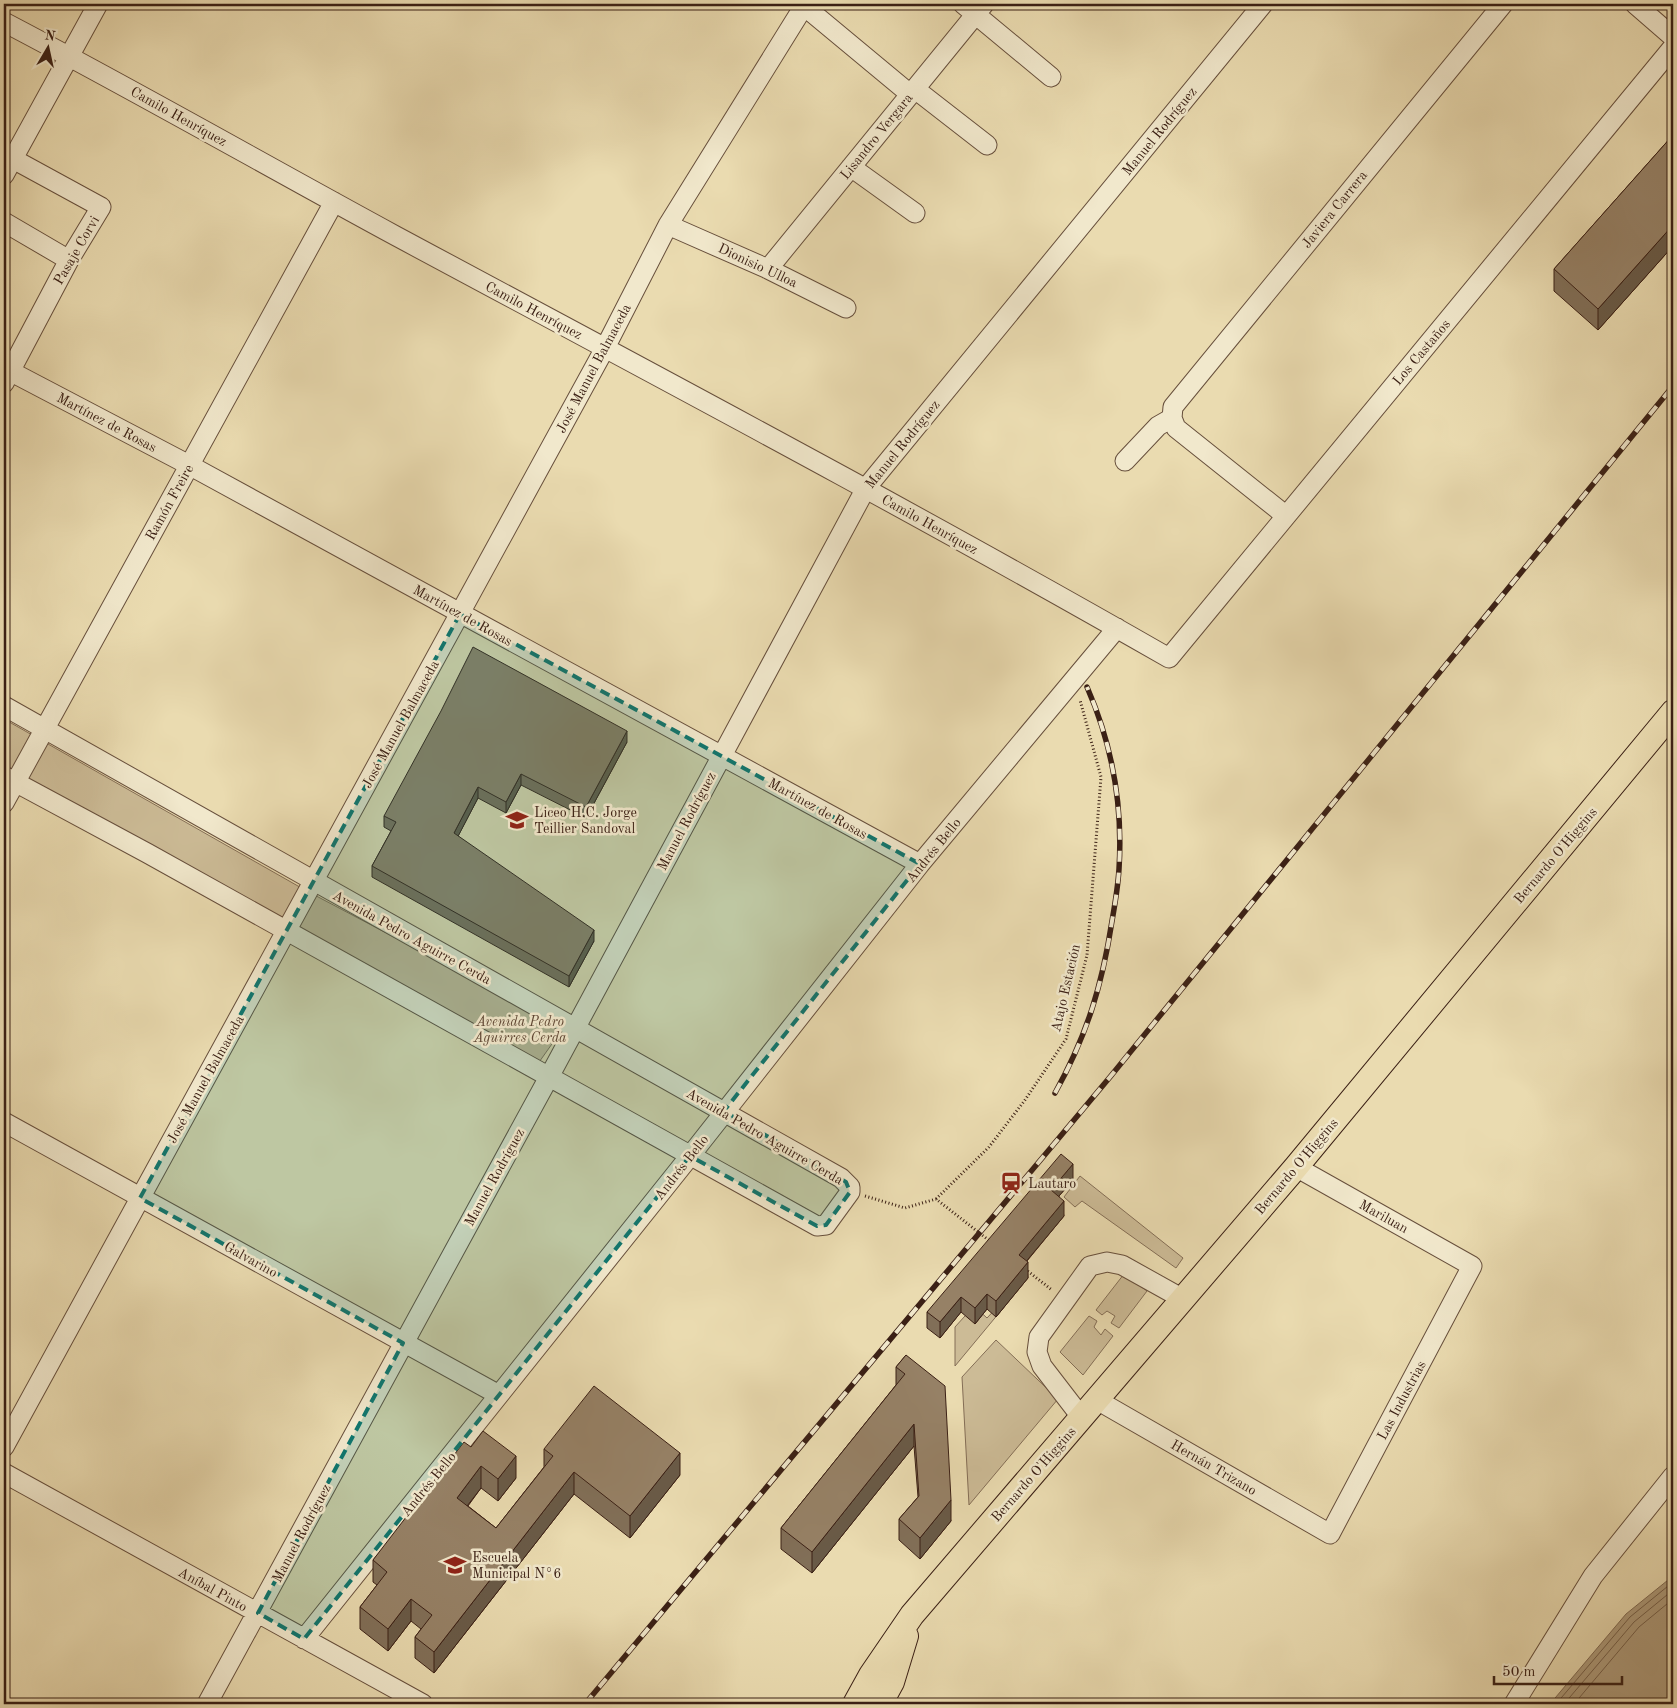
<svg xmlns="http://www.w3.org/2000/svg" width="1677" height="1708" viewBox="0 0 1677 1708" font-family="'Old Standard TT',serif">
<rect width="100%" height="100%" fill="#eadbb0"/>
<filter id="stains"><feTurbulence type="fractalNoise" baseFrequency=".004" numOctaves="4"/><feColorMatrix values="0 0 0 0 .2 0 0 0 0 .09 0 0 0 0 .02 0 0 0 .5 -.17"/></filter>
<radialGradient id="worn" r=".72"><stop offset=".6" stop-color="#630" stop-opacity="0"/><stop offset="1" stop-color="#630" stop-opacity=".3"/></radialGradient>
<path fill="#ccbb96" stroke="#846e56" d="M4 719 305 890 564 1027 537 1065 149 851 4 765Z
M1080 1176 1183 1258 1176 1268 1082 1201 1075 1207 1064 1197Z
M1124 1274 1147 1291 1119 1328 1111 1323 1115 1316 1107 1311 1102 1315 1096 1310Z
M1001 1303 1004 1307 955 1366V1327L974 1306 987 1318Z
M1089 1316 1097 1321 1094 1327 1101 1335 1105 1329 1113 1336 1083 1375 1060 1352Z
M996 1340 1058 1399 969 1505 962 1377Z"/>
<path fill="#ae9b7b" stroke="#806a52" d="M1673 1576V1704H1550L1626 1614Z"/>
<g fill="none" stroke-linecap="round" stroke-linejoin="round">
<path stroke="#745e48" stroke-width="1" d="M1556 1704 1630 1617 1673 1582
M1564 1704 1634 1622 1673 1590
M1574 1704 1639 1627 1673 1599"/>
<g stroke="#674f3c" stroke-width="21">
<path id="minor" d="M963 4 1051 77
M1635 4 1673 37
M4 22C136 91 265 165 396 236 655 375 914 512 1169 658L1673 47
M915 89 987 145
M851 167 915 213
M4 175 98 4
M4 222 69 260
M668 225 768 269 846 308
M768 269 984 4
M4 368 189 465 920 864
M4 383 69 260 101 207 13 159
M1125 461 1158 426 1172 418
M1285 515 1176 428 1172 418 1173 407 1503 4
M4 706 841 1178 850 1187V1192L826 1225 817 1226 147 853 4 776
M4 803 334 202
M4 1122 499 1395
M1097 1400 1330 1534 1472 1266 1296 1167
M1082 1418 1042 1366 1037 1352 1039 1337 1090 1266 1107 1262 1122 1265 1183 1299
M4 1447 605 348 668 225 804 6 910 94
M4 1473 423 1704
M304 1639 690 1156 920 864 1117 628
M207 1704 549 1077 866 488 1263 4
M1514 1704 1593 1576 1673 1476"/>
</g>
<g stroke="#3b2015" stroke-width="26">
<path id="major" d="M855 1704 871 1675 912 1615 1296 1167 1673 712
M880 1704 892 1682 906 1636"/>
</g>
<path stroke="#3b2015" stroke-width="3" stroke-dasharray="1 2.5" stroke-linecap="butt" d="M865 1196 905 1208 936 1199 991 1242
M936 1199 989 1147 1025 1100 1066 1039 1087 955 1101 777 1080 700
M1025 1269 1052 1290"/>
<use href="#minor" stroke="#f1e8cc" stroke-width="19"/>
<use href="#major" stroke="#eadbb0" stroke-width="24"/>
<g stroke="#3b2015" stroke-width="5.5">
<path id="rail" d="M1055 1093C1087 1035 1102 986 1112 921 1115 904 1118 886 1119 869 1123 806 1112 744 1087 687
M585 1704 1110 1077 1673 386"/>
</g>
<use href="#rail" stroke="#f1e8cc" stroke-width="4" stroke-dasharray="11" stroke-linecap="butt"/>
</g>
<path fill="#816f58" stroke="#3b2015" d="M1673 135V246L1598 330 1554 291V269Z
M627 742 586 818 521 785 506 813 478 798 458 836 594 941 569 987 372 877V866L391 831 384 827V816Z
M1073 1180 1059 1196 1064 1216 1027 1261 1028 1278 996 1317 987 1309 975 1324 961 1312 940 1338 927 1328V1312Z
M906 1355 951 1521 920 1559 899 1540V1519L918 1497 914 1446 812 1573 781 1549V1528L896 1385V1367Z
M471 1447 516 1478 498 1501 481 1488 468 1506 496 1528 544 1467V1449L680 1475 630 1538 574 1494 434 1673 415 1658V1637L421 1629 411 1621 388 1651 360 1629V1607L377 1585 373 1582V1560Z"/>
<path fill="#695a47" stroke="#3b2015" d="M1673 225V246L1598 330V309Z
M627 731V742L586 818V807Z
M521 774V785L506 813V802Z
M478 787V798L454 844V833Z
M594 930V941L569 987V976Z
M1073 1164V1180L1051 1205V1190Z
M1064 1201V1216L1019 1270V1255Z
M1028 1262V1278L996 1317V1301Z
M987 1294V1309L975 1324V1308Z
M961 1297V1312L940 1338V1322Z
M914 1424V1446L812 1573V1552Z
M680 1453V1475L630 1538V1516Z
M516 1456V1478L498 1501V1479Z
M481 1466V1488L457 1519V1498Z
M574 1472V1494L434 1673V1652Z
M951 1500V1521L920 1559V1538Z
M411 1599V1621L388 1651V1629Z"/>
<path fill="#968166" stroke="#3b2015" d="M1673 135V225L1598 309 1554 269Z
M473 647 627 731 586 807 521 774 506 802 478 787 454 833 594 930 569 976 372 866 396 822 384 816 441 711Z
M1061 1154 1073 1164 1051 1190 1064 1201 1019 1255 1028 1262 996 1301 987 1294 975 1308 961 1297 940 1322 927 1312Z
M906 1355 945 1386 951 1500 920 1538 899 1519 919 1496 914 1424 812 1552 781 1528 905 1374 896 1367Z
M594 1386 680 1453 630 1516 574 1472 434 1652 415 1637 432 1615 411 1599 388 1629 360 1607 387 1572 373 1560 464 1442 471 1447 483 1431 516 1456 498 1479 481 1466 457 1498 496 1528 553 1456 544 1449Z"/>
<path fill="#0f766e" fill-opacity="0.2" stroke="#0f766e" stroke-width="4" stroke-dasharray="10 6" stroke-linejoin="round" d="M460 614 920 864 724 1111 846 1182 850 1192 826 1225 817 1226 690 1156 304 1639 258 1613 403 1343 140 1198Z"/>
<defs>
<g id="school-bare" transform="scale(1.725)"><path d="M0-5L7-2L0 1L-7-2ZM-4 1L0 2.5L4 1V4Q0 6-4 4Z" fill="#8f2418" stroke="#f1e8cc" stroke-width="2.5" paint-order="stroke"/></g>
<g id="station-bare" transform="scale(1.725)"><path d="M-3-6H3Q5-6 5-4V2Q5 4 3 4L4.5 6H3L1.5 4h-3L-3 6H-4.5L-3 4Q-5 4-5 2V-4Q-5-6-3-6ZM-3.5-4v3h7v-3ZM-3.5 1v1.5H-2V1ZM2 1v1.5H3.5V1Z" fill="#8f2418" stroke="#f1e8cc" stroke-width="2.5" paint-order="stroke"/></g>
</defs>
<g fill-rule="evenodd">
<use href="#school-bare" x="517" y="820"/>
<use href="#station-bare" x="1011" y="1183"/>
<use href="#school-bare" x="455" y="1565"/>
</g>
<g text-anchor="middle" stroke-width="5" stroke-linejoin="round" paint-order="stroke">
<g font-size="14" fill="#3b2015" stroke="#f1e8cc">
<text transform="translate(179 116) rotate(29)" y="5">Camilo Henríquez</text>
<text transform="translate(1159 131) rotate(-51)" y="5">Manuel Rodríguez</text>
<text transform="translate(876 136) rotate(-51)" y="5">Lisandro Vergara</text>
<text transform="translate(1334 209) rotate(-51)" y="5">Javiera Carrera</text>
<text transform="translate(76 250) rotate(-60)" y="5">Pasaje Corvi</text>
<text transform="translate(758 265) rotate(25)" y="5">Dionisio Ulloa</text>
<text transform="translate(534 310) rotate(28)" y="5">Camilo Henríquez</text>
<text transform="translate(1421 352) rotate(-50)" y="5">Los Castaños</text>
<text transform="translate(593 368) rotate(-62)" y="5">José Manuel Balmaceda</text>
<text transform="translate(107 422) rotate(28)" y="5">Martínez de Rosas</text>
<text transform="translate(902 444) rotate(-51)" y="5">Manuel Rodríguez</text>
<text transform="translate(169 502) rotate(-61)" y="5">Ramón Freire</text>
<text transform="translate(930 524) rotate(29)" y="5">Camilo Henríquez</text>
<text transform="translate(463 615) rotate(29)" y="5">Martínez de Rosas</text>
<text transform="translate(400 724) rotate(-61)" y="5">José Manuel Balmaceda</text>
<text transform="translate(818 808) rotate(29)" y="5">Martínez de Rosas</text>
<text transform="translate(686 821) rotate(-62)" y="5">Manuel Rodríguez</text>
<text transform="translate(933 850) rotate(-51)" y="5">Andrés Bello</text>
<text transform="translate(1555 855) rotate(-50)" y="5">Bernardo O'Higgins</text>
<text transform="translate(412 937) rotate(29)" y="5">Avenida Pedro Aguirre Cerda</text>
<text transform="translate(1065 988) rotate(-77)" y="5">Atajo Estación</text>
<text transform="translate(205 1079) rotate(-61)" y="5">José Manuel Balmaceda</text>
<text transform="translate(765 1136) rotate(30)" y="5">Avenida Pedro Aguirre Cerda</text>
<text transform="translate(1296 1166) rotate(-50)" y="5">Bernardo O'Higgins</text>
<text transform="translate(681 1167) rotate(-52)" y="5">Andrés Bello</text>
<text transform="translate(494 1177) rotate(-61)" y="5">Manuel Rodríguez</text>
<text transform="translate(1384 1216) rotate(29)" y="5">Mariluan</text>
<text transform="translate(251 1259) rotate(29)" y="5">Galvarino</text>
<text transform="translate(1401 1400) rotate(-62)" y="5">Las Industrias</text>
<text transform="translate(1214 1467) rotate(30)" y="5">Hernán Trizano</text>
<text transform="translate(1033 1474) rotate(-49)" y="5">Bernardo O'Higgins</text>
<text transform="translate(428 1484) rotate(-51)" y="5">Andrés Bello</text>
<text transform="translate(301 1533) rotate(-62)" y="5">Manuel Rodríguez</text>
<text transform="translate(213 1589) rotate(29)" y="5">Aníbal Pinto</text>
</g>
<g font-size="14" fill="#3b2015" stroke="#f1e8cc" text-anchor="start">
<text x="534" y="817">Liceo H.C. Jorge<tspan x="534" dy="16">Teillier Sandoval</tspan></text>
<text x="1028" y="1188">Lautaro</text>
<text x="472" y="1562">Escuela<tspan x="472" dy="16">Municipal N°6</tspan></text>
</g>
<g font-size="14" font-style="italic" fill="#5f4735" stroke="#f1e8cc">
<text x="520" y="1026">Avenida Pedro<tspan x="520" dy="16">Aguirres Cerda</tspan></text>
</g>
</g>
<rect width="1677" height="1708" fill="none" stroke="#eadbb0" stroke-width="20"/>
<rect x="5" y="5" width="1667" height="1698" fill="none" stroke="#3b2015" stroke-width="2.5"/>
<rect x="10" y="10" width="1657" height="1688" fill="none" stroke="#3b2015"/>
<g transform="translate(48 48) rotate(9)" stroke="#f1e8cc" stroke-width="4" paint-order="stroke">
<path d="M0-4L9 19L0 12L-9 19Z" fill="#3b2015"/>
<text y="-8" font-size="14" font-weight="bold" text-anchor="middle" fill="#3b2015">N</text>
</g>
<path d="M1494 1676v8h128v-8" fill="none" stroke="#3b2015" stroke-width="2.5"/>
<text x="1502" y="1676" font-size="15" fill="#3b2015" stroke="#f1e8cc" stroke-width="4" paint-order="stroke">50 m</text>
<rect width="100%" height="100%" filter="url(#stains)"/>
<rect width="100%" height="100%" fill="url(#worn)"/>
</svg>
